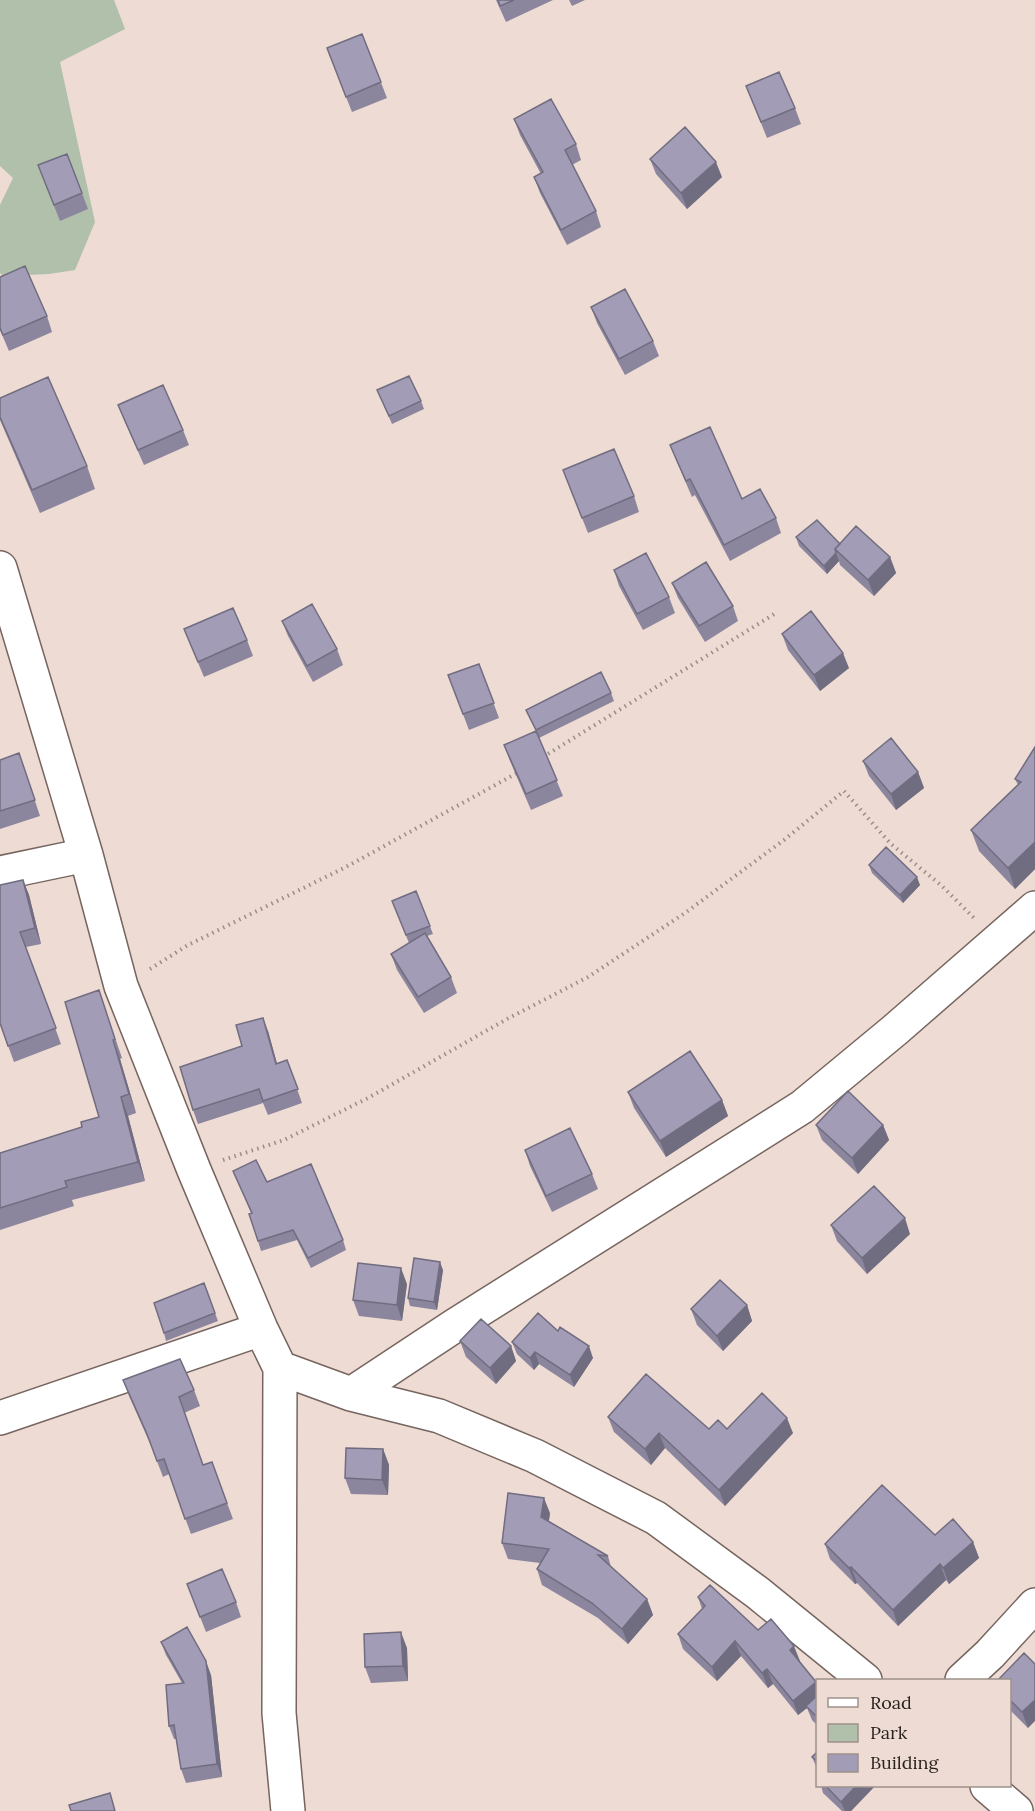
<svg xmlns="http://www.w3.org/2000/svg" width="1035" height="1811" viewBox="0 0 1035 1811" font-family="Lora,serif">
<rect width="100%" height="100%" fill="#eedbd3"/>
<path fill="#b1c0aa" d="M0 0H114L125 29 60 62 95 222 75 270 49 274 3 276 0 273V205L13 178 0 166Z"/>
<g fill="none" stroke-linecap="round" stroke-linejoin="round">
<g stroke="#76655f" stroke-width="36">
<path id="minor" d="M0 568 86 855 121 986 194 1170 261 1329 280 1368 279 1713 288 1811
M0 873 86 855
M280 1368 351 1394 439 1416 535 1456 656 1518 758 1593 865 1680
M351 1394 454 1326 802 1107 895 1030 1035 908
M0 1418 261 1329
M962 1680 990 1654 1035 1605
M987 1786 1016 1811"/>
</g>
<path stroke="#9b8d87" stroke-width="4" stroke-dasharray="1.5 4.5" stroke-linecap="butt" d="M543 757 776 613
M150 969 188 945 346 867 519 772
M223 1160 284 1140 368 1098 507 1019 588 977 685 913 784 840 844 791 891 844 942 886 974 918"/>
<use href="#minor" stroke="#fff" stroke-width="33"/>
</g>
<path fill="#8b869d" d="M496 0H553L506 22Z
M569 0H585L572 6Z
M362 34 387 98 352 112 327 49Z
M746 86 795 108 801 124 767 138Z
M514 119 576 144 581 160 572 165 596 211 601 227 567 245 540 193 534 177 541 174 520 135Z
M650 159 722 177 687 209 656 174Z
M38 165 82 193 88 209 60 221Z
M0 277 47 316 52 332 9 351 0 330Z
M591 307 653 341 659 356 625 375 597 323Z
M377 390 421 401 424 409 392 424Z
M0 398 87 466 95 489 40 513 0 420Z
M118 405 183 430 189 445 144 465 124 420Z
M670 445 742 499 776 518 781 533 730 561 695 495 692 497 676 460Z
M563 470 634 496 639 512 588 533Z
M796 537 840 544 890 557 896 573 874 596 840 565 839 561 827 574 799 546Z
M614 570 669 597 675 613 643 630 619 586Z
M672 583 733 606 738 621 705 642 678 598Z
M282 621 337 649 343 665 313 682 288 636Z
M184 629 247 640 253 656 204 677Z
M782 634 849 668 820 691 788 650Z
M479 664 499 718 469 730 448 675Z
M611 693 614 701 539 738 563 796 531 810 510 761 504 745 536 731 526 710Z
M1035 747V869L1015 889 979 851 971 830 1018 785 1015 779Z
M19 753 40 816 0 829V760Z
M863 761 918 772 924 788 896 810 869 776Z
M869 865 920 885 903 903 872 873Z
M23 880 29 895 41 944 26 947 61 1044 14 1062 0 1024Z
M416 891 433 934 427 936 451 977 457 993 424 1013 397 970 391 954 409 943 392 901Z
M99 990 122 1058 120 1059 136 1113 128 1116 145 1181 72 1200 74 1206 0 1230V1153L82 1127 99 1117Z
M268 1031 277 1064 287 1060 302 1103 268 1115 263 1103 198 1124 193 1110 242 1046Z
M628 1092 722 1100 728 1116 666 1157 634 1108Z
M816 1125H883L889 1140 858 1174 822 1140Z
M525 1150 592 1174 598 1189 552 1212 530 1166Z
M233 1171 267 1182 343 1240 346 1250 311 1268 297 1240 261 1251 258 1241 251 1213Z
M831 1225 910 1234 867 1274 837 1241Z
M443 1270 437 1310 410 1306 408 1298Z
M204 1283 218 1321 166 1341 164 1333Z
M407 1284 402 1321 359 1316 353 1300Z
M747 1305 752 1321 723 1351 697 1325 691 1309Z
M558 1331 593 1358 574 1387 539 1364 534 1370 517 1354 512 1342Z
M460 1341 511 1346 516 1361 496 1384 466 1357Z
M123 1380 194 1390 200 1406 184 1413 203 1465 212 1462 233 1519 191 1534 169 1474 163 1477 152 1448 129 1396Z
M608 1417 709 1429H727L793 1433 725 1506 665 1448 651 1465 614 1432Z
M383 1449 389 1465 388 1495 351 1494 345 1478Z
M550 1513 549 1521 608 1556 611 1567 647 1599 653 1615 628 1644 598 1618 542 1585 537 1569 540 1563 508 1559 502 1543Z
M973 1542 979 1558 949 1584 946 1580 898 1626 857 1583 855 1584 830 1559 825 1544Z
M187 1584 236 1602 241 1617 206 1632Z
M698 1597 758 1630 800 1661H799L816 1682 818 1687V1726L812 1720 807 1708 798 1715 773 1684 768 1688 741 1656 717 1681 683 1649 678 1634 702 1609Z
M161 1642 211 1675 222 1777 186 1783 181 1769 176 1739H174L169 1726 182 1683 166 1655Z
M407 1648 408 1681 371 1683 365 1667Z
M1024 1653 1028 1728 1010 1710V1680Z
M818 1751V1771L812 1757Z
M821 1785H876L851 1811H842L823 1793Z"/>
<path fill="#716d80" d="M716 162 722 177 687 209 681 193Z
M836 553 839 561 827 574 824 566Z
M890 557 896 573 874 596 868 580Z
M843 653 849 668 820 691 814 675Z
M918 772 924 788 896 810 891 794Z
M1035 842V869L1015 889 1008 868Z
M917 877 920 885 903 903 900 895Z
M23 880 29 895 41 944 35 928Z
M263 1018 268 1031 281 1078 276 1064Z
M113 1040 120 1059 136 1113 129 1094Z
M121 1097 128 1116 145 1181 138 1162Z
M722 1100 728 1116 666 1157 660 1141Z
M883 1125 889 1140 858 1174 852 1158Z
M905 1218 910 1234 867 1274 862 1258Z
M440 1262 443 1270 437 1310 434 1302Z
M401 1268 407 1284 402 1321 397 1305Z
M747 1305 752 1321 723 1351 717 1336Z
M511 1346 516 1361 496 1384 490 1368Z
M589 1346 593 1358 574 1387 570 1375Z
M535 1352 539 1364 534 1370 530 1358Z
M787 1418 793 1433 725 1506 719 1490Z
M659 1433 665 1448 651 1465 645 1449Z
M383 1449 389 1465 388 1495 382 1480Z
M544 1498 550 1513 547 1532 541 1517Z
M973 1542 979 1558 949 1584 943 1568Z
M940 1564 946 1580 898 1626 893 1610Z
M851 1567 857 1583 855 1584 849 1568Z
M647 1599 653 1615 628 1644 622 1629Z
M401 1632 407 1648 408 1681 403 1666Z
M735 1641 741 1656 717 1681 712 1667Z
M794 1646 800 1661 795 1665 790 1650Z
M206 1661 211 1675 222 1777 217 1764Z
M767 1669 773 1684 768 1688 762 1673Z
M816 1682 818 1687V1700L806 1706 807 1708 798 1715 793 1701Z
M1035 1700V1721L1028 1728 1022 1712Z
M857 1785H876L851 1811H845L841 1802Z"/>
<path fill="#a29cb7" stroke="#716d80" stroke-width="1.5" d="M498 0H514L500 6Z
M362 34 381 82 346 97 327 48Z
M779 72 795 108 761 122 746 86Z
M551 99 576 144 565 150 596 211 561 230 534 177 543 172 514 119Z
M685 127 716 162 681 193 650 159Z
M67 154 82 193 54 205 38 165Z
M25 266 47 316 3 335 0 328V277Z
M625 289 653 341 619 359 591 307Z
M409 376 421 401 389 416 377 390Z
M48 377 87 466 32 490 0 417V398Z
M163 385 183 430 138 450 118 405Z
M710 427 742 499 760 489 776 518 724 545 690 479 686 481 670 445Z
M614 449 634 496 582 518 563 470Z
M817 520 840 544 835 549 836 553 824 566 796 537Z
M856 526 890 557 868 580 835 549Z
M646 553 669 597 637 614 614 570Z
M706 562 733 606 699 626 672 583Z
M312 604 337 649 307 666 282 621Z
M233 608 247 640 198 662 184 629Z
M811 611 843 653 814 675 782 634Z
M479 664 494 703 463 714 448 675Z
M601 672 611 693 536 730 526 710Z
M536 731 557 780 526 794 504 745Z
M891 738 918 772 891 794 863 761Z
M1035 747V842L1008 868 971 830 1021 782 1015 779Z
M19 753 35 800 0 811V760Z
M886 847 917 877 900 895 869 865Z
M23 880 35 928 20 932 56 1028 8 1046 0 1023V885Z
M416 891 430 926 406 935 392 901Z
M425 933 451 977 418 997 391 954Z
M99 990 115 1039 113 1040 129 1094 121 1097 138 1162 65 1181 67 1187 0 1208V1153L82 1127 81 1122 99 1117 65 1002Z
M263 1018 276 1064 287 1060 298 1089 263 1101 259 1089 193 1110 180 1067 242 1046 236 1025Z
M690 1051 722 1100 660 1141 628 1092Z
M848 1091 883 1125 852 1158 816 1125Z
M570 1128 592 1174 546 1196 525 1150Z
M256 1160 267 1182 311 1164 343 1240 308 1258 293 1230 258 1241 249 1214 252 1213 233 1171Z
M874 1186 905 1218 862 1258 831 1225Z
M414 1258 440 1262 434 1302 408 1298Z
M358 1263 401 1268 397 1305 353 1300Z
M720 1280 747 1305 717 1336 691 1309Z
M204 1283 215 1313 164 1333 154 1303Z
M538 1313 558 1331 560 1327 589 1346 570 1375 535 1352 530 1358 512 1342Z
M481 1319 511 1346 490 1368 460 1341Z
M180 1359 194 1390 179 1397 203 1465 212 1462 227 1503 185 1519 164 1459 157 1461 147 1434 123 1380Z
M646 1374 709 1429 718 1420 727 1429 762 1393 787 1418 719 1490 659 1433 645 1449 608 1417Z
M346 1448 383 1449 382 1480 345 1478Z
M882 1485 935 1535 953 1519 973 1542 943 1568 940 1564 893 1610 851 1567 849 1568 825 1544Z
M508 1493 544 1498 541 1517 608 1556 598 1555 647 1599 622 1629 592 1603 537 1569 549 1549 502 1543Z
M222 1569 236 1602 200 1617 187 1584Z
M710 1585 758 1630 771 1619 794 1646 790 1650 816 1682 793 1701 767 1669 762 1673 735 1641 712 1667 678 1634 705 1606 698 1597Z
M187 1627 206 1661 217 1764 181 1769 174 1725 169 1726 166 1685 184 1683 161 1642Z
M401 1632 403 1666 365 1667 364 1634Z
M1024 1653 1035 1664V1700L1022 1712 1010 1700V1680H998Z
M818 1695V1718L806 1706Z
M818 1751V1762L812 1757Z
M825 1785H857L841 1802Z
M110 1793 115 1811H71L69 1805Z"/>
<rect x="816" y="1679" width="195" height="108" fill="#eedbd3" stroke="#9f918b" stroke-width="1.5"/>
<rect x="828" y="1698" width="30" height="9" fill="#ffffff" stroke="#9f918b" stroke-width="1.5"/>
<text x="870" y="1709" font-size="18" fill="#29221f">Road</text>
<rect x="828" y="1724" width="30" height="18" fill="#b1c0aa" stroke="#9f918b" stroke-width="1.5"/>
<text x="870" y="1739" font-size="18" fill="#29221f">Park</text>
<rect x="828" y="1754" width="30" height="18" fill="#a29cb7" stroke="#9f918b" stroke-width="1.5"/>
<text x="870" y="1769" font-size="18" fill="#29221f">Building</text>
</svg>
